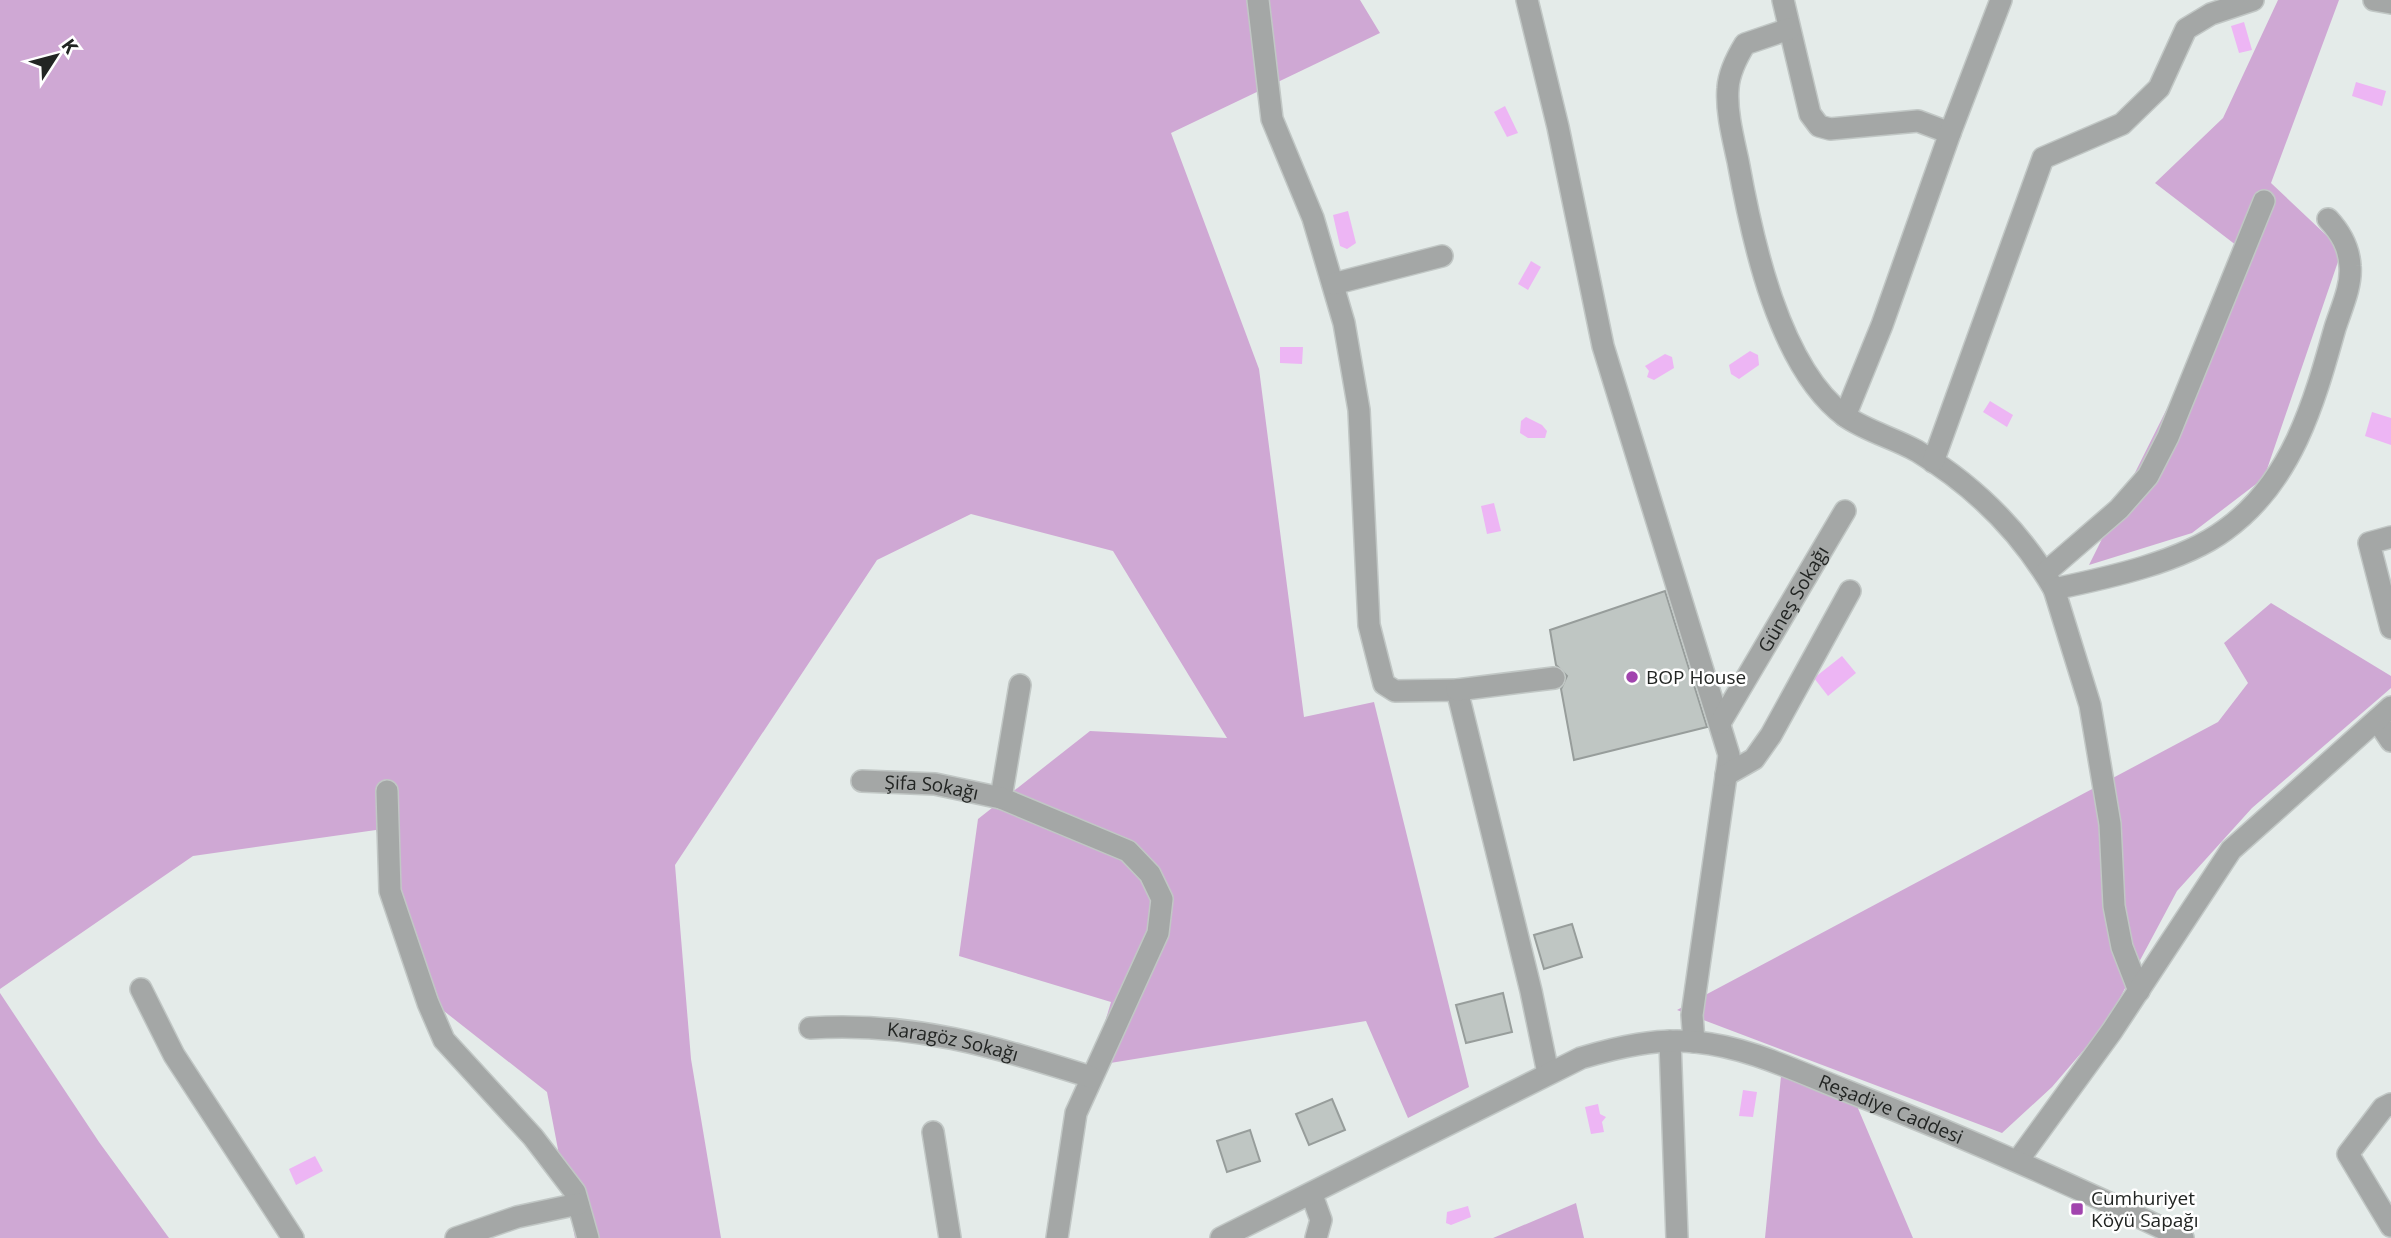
<svg xmlns="http://www.w3.org/2000/svg" width="2391" height="1238" viewBox="0 0 2391 1238" font-family="'Open Sans',sans-serif">
<rect width="100%" height="100%" fill="#e4ebe9"/>
<path fill="#cfa8d4" d="M0 0H1360L1380 33 1171 133 1259 369 1304 717 1374 702 1469 1087 1408 1118 1366 1021 1092 1066 1111 1002 959 956 978 819 1090 731 1227 738 1113 551 971 514 877 560 675 865 691 1059 721 1238H575L547 1092 435 1004 376 830 193 856 0 989Z
M2278 0H2339L2271 183 2342 250 2264 478 2192 533 2089 565 2245 252 2155 183 2223 118Z
M2271 603 2391 676V688L2252 808 2177 891 2106 1024 2052 1087 2002 1133 1677 1010 2218 722 2248 683 2224 643Z
M0 993 99 1142 169 1238H0Z
M1782 1066 1857 1106 1913 1238H1765Z
M1576 1203 1584 1238H1493Z"/>
<path fill="#edb5f4" d="M2244 22 2252 50 2239 53 2231 26Z
M2356 82 2386 91 2382 106 2352 96Z
M1505 106 1518 133 1507 137 1494 112Z
M1348 211 1356 243 1347 249 1340 246 1333 215Z
M1531 261 1541 267 1528 290 1518 284Z
M1280 347H1303L1302 364 1280 363Z
M1750 351 1758 355 1759 365 1739 379 1731 374 1729 365Z
M1665 354 1672 357 1674 368 1654 380 1647 377 1649 371 1645 366Z
M1990 401 2013 415 2007 427 1983 412Z
M2372 412 2391 418V445L2365 436Z
M1526 417 1542 425 1547 431 1545 438H1528L1520 433 1521 421Z
M1494 503 1501 531 1487 534 1481 506Z
M1842 656 1856 673 1828 696 1814 678Z
M1743 1090 1757 1092 1753 1117 1739 1116Z
M1598 1104 1600 1114 1606 1117 1602 1122 1604 1132 1591 1134 1585 1107Z
M315 1156 323 1171 296 1185 289 1169Z
M1468 1206 1471 1217 1451 1225 1446 1223 1447 1212Z"/>
<path fill="#bfc6c3" stroke="#979d9b" stroke-width="2" d="M1665 591 1707 727 1574 760 1561 689 1567 676 1556 665 1550 630Z
M1572 924 1582 957 1544 969 1534 935Z
M1503 993 1512 1032 1466 1043 1456 1005Z
M1332 1099 1345 1130 1309 1145 1296 1114Z
M1250 1130 1260 1161 1227 1172 1217 1141Z"/>
<g fill="none" stroke-linecap="round" stroke-linejoin="round">
<g stroke="#c1c7c5" stroke-width="24">
<g id="minor">
<path d="M1258 0 1272 119 1313 218 1344 323 1359 410 1369 625 1384 684 1395 691 1457 690 1531 991 1548 1073"/>
<path d="M1527 0 1558 127 1603 346 1729 755 1692 1015 1694 1042"/>
<path d="M1783 0 1810 114 1819 126 1830 129 1918 121 1950 133"/>
<path d="M2374 0 2391 3"/>
<path d="M1789 29 1745 44C1737 57 1729 72 1728 88 1726 111 1733 138 1738 161 1752 239 1779 367 1845 416 1866 431 1894 438 1917 451 1973 485 2021 532 2054 589"/>
<path d="M1333 284 1442 256"/>
<path d="M1845 416 1882 325 1950 133 2001 0"/>
<path d="M1933 462 2043 158 2122 124 2159 88 2186 29 2211 14 2253 0"/>
<path d="M2391 537 2369 543 2391 628"/>
<path d="M2045 573 2119 509 2148 476 2168 437 2264 201"/>
<path d="M1020 685 1001 798 1128 851 1150 874 1162 899 1158 933 1076 1113 1057 1238"/>
<path d="M1457 690 1554 678"/>
<path d="M2377 720 2391 741"/>
<path id="s1" d="M1720 723 1845 511"/>
<path d="M1726 775 1754 759 1771 735 1850 591"/>
<path id="s2" d="M862 781 935 784 1001 798"/>
<path d="M387 791 390 891 428 1003 444 1040 533 1137 575 1192 588 1238"/>
<path d="M141 989 174 1055 293 1238"/>
<path d="M2139 991 2122 947 2114 906 2110 824 2090 705 2054 589C2107 578 2182 562 2225 530 2292 482 2314 403 2335 328 2341 309 2352 286 2350 266 2349 247 2341 233 2328 219"/>
<path id="s3" d="M810 1028C912 1021 995 1047 1091 1077"/>
<path d="M1670 1041 1677 1238"/>
<path d="M2391 1104 2383 1108 2348 1154 2391 1226"/>
<path d="M933 1132 950 1238"/>
<path d="M2019 1159 2112 1031 2231 850 2391 707"/>
<path d="M1312 1195 1321 1220 1316 1238"/>
<path d="M456 1238 517 1217 578 1204"/>
<path id="s4" d="M1221 1238 1581 1058C1618 1047 1657 1038 1696 1042 1749 1047 1798 1072 1847 1091 1962 1136 2073 1185 2183 1238"/>
</g>
</g>
<use href="#minor" stroke="#a4a7a6" stroke-width="21"/>
</g>
<g fill="#a144ae" stroke="#fff" stroke-width="2.5">
<circle cx="1632" cy="677" r="7"/>
<rect x="2070" y="1202" width="14" height="14" rx="3.5"/>
</g>
<g text-anchor="middle" stroke-width="5" stroke-linejoin="round" paint-order="stroke">
<g font-size="19" fill="#222523" stroke="#fff">
<text dy="7" stroke="none"><textPath href="#s1" startOffset="144">Güneş Sokağı</textPath></text>
<text dy="7" stroke="none"><textPath href="#s2" startOffset="70">Şifa Sokağı</textPath></text>
<text dy="7" stroke="none"><textPath href="#s3" startOffset="144">Karagöz Sokağı</textPath></text>
<text dy="7" stroke="none"><textPath href="#s4" startOffset="726">Reşadiye Caddesi</textPath></text>
</g>
<g font-size="19" fill="#222523" stroke="#fff" text-anchor="start">
<text x="1646" y="684">BOP House</text>
<text x="2091" y="1205">Cumhuriyet<tspan x="2091" dy="22">Köyü Sapağı</tspan></text>
</g>
</g>
<g transform="translate(56 56) rotate(54)" stroke="#ffffff" stroke-width="5" paint-order="stroke">
<path d="M0-5L12 26L0 18L-12 26Z" fill="#222523"/>
<text y="-10" font-size="19" font-weight="bold" text-anchor="middle" fill="#222523">K</text>
</g>
</svg>
